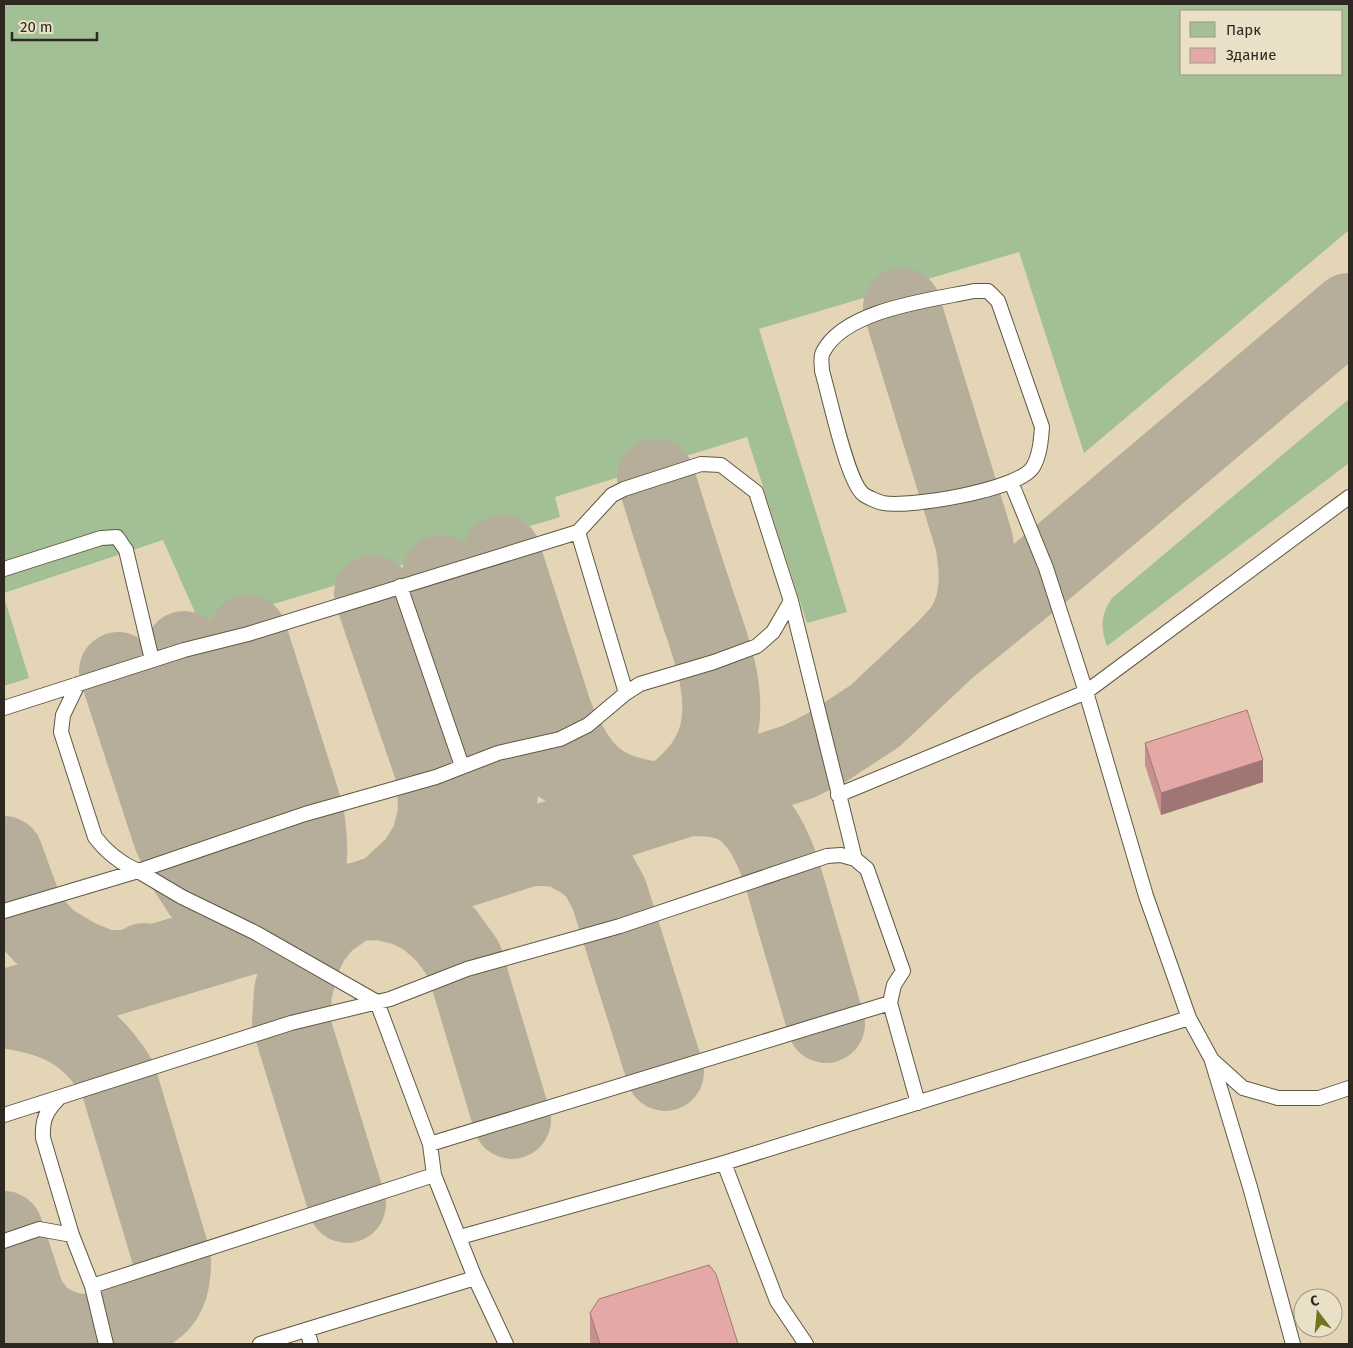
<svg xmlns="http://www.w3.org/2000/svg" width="1353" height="1348" viewBox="0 0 1353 1348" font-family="'Fira Sans',sans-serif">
<rect width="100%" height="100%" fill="#eae0c8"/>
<path fill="#e3d5b6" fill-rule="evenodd" d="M4 4H1349V1344H4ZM1182 11H1342V74H1182ZM1303 1298H1333V1328H1303Z"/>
<path fill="#a3bf95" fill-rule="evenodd" d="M4 4H1349V230L1084 453 1019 252 759 329 847 612 807 623 747 437 555 497 560 517 201 626 163 540 4 593ZM1182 11H1342V74H1182Z
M1349 399V463L1107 646C1100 627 1101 615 1112 598Z
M4 597 29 678 4 686Z"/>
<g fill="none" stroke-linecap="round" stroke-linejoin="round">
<path stroke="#b6ae9a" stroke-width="78" d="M902 307 974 541C979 570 981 598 966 625 961 634 952 642 945 650
M502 554 554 715 563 766
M441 574 498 753C505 808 494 837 451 872
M373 594 436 777 437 814 430 842 416 864 387 891
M248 634 305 814C315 881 303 889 256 933
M184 650 240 836C242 844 244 852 245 859 249 891 225 932 197 947
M118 671 172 836 187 870 202 893 231 913 269 921 303 918
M554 715C580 775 599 795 665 802 689 785 710 765 718 735 730 688 707 638 693 594 680 555 668 517 656 478
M686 797C708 797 733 797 750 815 777 842 785 886 796 922 806 956 816 990 826 1024
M529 846 560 848 581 859 596 870 609 894 665 1072
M4 855 27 918 50 942 79 959 104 969H137L144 962
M4 1009 306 918 798 762 826 748 875 716 945 650 1046 568 1349 312
M4 1009C58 1017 89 1031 118 1079L172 1259C172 1275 171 1289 161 1302 150 1317 102 1333 84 1333 72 1333 58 1328 48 1322 40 1318 33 1307 27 1300
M347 1204 291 1023 293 992 301 960 311 939 326 921 354 902 381 901 406 907 426 917 446 935 464 960 512 1120
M4 1230 27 1300 37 1344"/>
<g stroke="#605843" stroke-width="16">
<path id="service" d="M974 291H988L998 301 1042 427C1041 440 1040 455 1033 467 1019 490 909 508 883 503 878 502 867 497 863 494 847 481 829 394 822 371 822 365 820 357 823 352 845 309 932 300 974 291Z
M1011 482 1046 568 1086 692 1146 896 1189 1018 1212 1060 1243 1088 1278 1098H1319L1349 1088
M578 532 626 693
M4 569 101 538 117 537 126 550 152 660
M400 586 462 766
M78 684 63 715 61 732 95 837C107 853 120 863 138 871L305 814 436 777 498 753 560 739 588 725 626 693 640 684 714 662 757 646 773 632 791 601
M4 708 184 650 248 634 578 532 612 495 624 489 701 464 721 465 756 492 791 601 855 859
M838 795 1086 692 1349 497
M4 911 138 871 182 897 256 933 377 1002 430 1144 434 1175 475 1278 506 1344
M1212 1061 1250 1187 1293 1344
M59 1098C46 1111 42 1120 43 1138L72 1235 92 1286 106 1344
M4 1115 291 1023 390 999 467 969 620 926 827 856 841 855 855 859 867 869 903 971 894 985 890 1003 918 1103
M430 1144 890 1003
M724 1163 777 1301 806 1344
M460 1237 724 1163 1189 1018
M4 1241 39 1229 72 1235
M92 1286 434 1175
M307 1330 311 1344
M260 1344 475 1278"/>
</g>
<use href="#service" stroke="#fff" stroke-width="14"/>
</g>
<path fill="#c49190" d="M1145 743 1263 782 1161 815 1145 765Z
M590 1313 738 1344H591L590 1341Z"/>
<path fill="#a07675" d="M1263 760V782L1161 815V793Z"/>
<path fill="#e4a9a7" stroke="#a07675" d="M1247 710 1263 760 1161 793 1145 743Z
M709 1265 716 1274 738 1344H600L590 1313 599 1299Z"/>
<rect width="1353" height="1348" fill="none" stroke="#2d2920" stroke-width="10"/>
<rect x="1180" y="10" width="162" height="65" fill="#eae0c8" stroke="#9e9785"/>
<rect x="1190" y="22" width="25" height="15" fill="#a3bf95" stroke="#9e9785"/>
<text x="1226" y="35" font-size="15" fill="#2d2920">Парк</text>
<rect x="1190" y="48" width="25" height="15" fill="#e4a9a7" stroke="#9e9785"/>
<text x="1226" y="60" font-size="15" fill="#2d2920">Здание</text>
<g transform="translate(1318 1313) rotate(344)"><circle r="24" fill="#eae0c8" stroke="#9e9785"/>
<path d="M0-4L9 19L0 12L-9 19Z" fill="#6e751e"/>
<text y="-8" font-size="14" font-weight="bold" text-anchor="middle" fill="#2d2920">С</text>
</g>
<path d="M12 32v8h85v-8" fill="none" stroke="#2d2920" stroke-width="2.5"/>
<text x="20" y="32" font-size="15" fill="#2d2920" stroke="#eae0c8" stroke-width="4" paint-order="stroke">20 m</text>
</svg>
